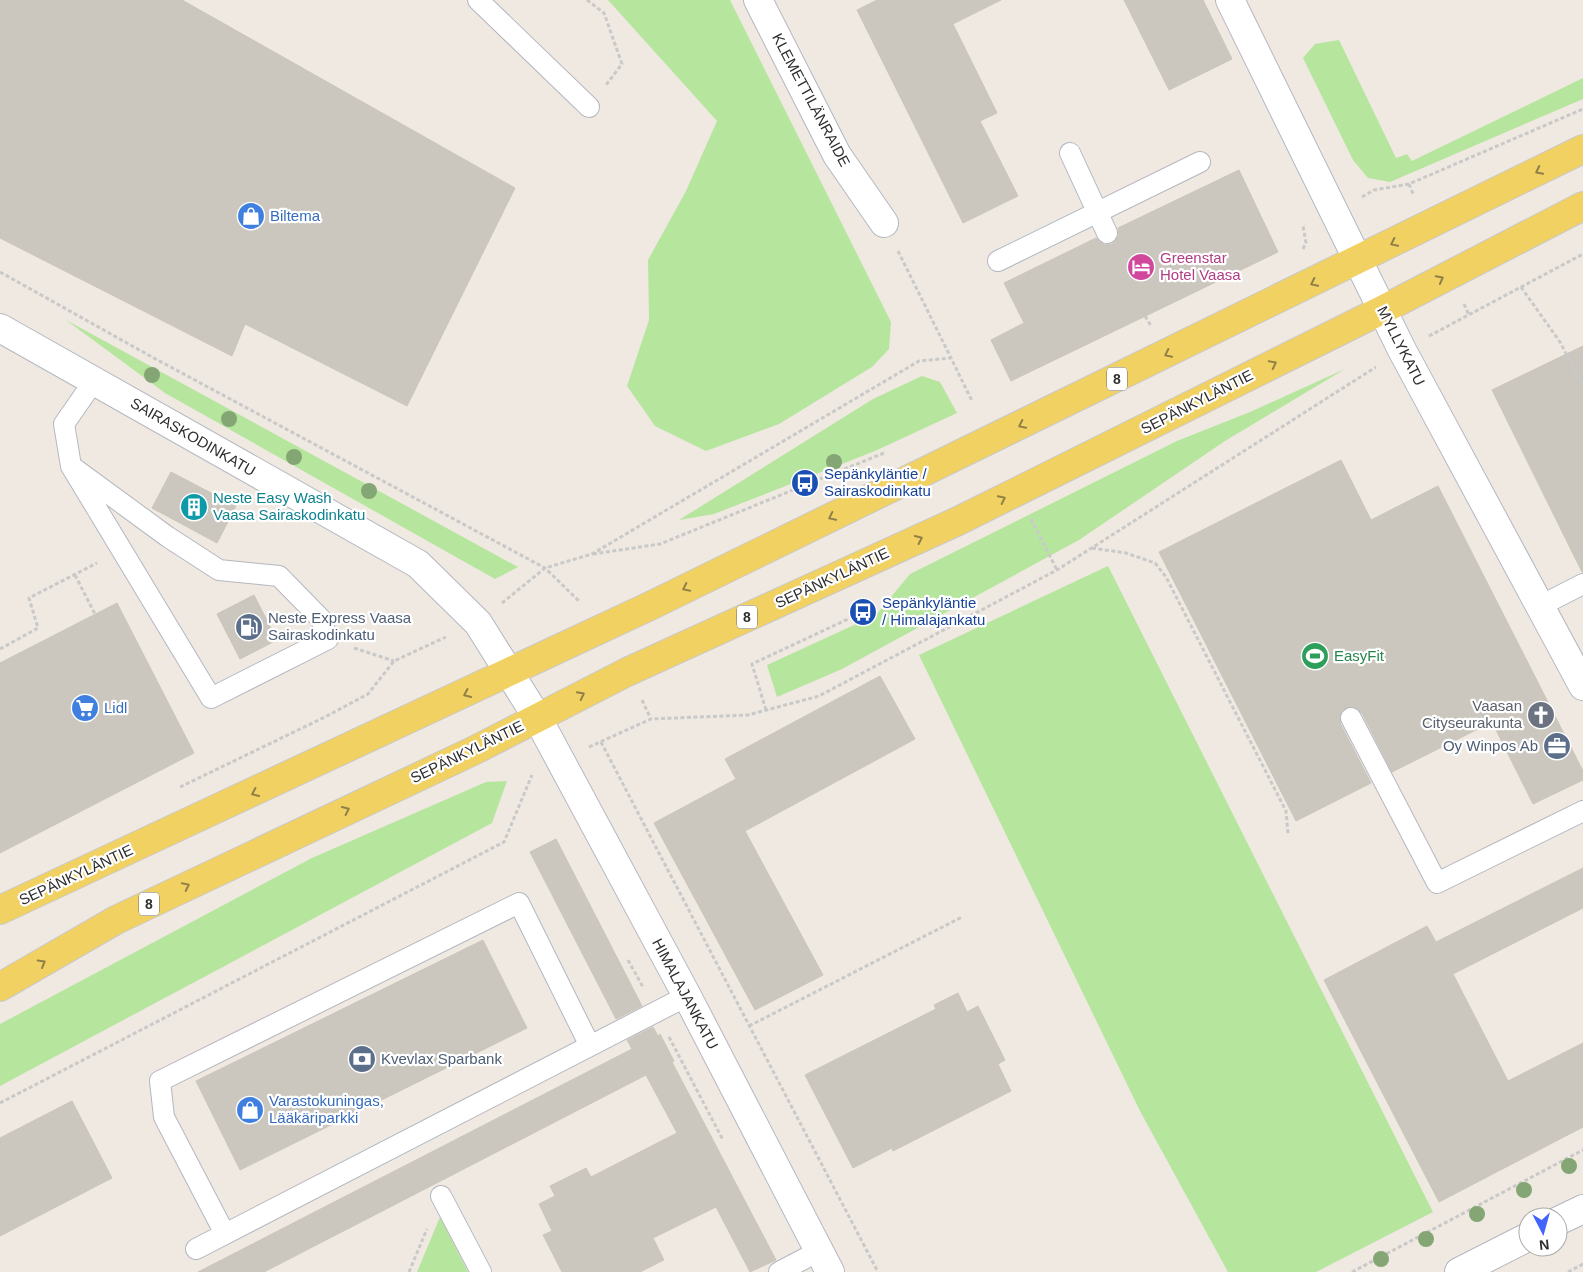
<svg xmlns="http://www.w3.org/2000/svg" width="1583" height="1272" viewBox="0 0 1583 1272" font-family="Arial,sans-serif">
<rect width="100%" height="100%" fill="#efe9e1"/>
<path fill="#b6e59e" d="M608 0H730L891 322 889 349 872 367 779 424 706 451 655 426 627 386 649 320 648 260 686 191 717 121Z
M1339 40 1396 158 1407 154 1412 161 1583 78V99L1390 182 1368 178 1353 160 1303 58 1315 44Z
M66 320 518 567 495 579 165 393Z
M1345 369 1225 441 1079 540 842 669 777 697 767 665 876 615 910 574 1177 441 1250 412Z
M922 376 940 382 957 413 875 451 714 514 679 520 873 399Z
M1108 566 1433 1212 1316 1272H1228L1140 1111 919 655Z
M507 781 492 823 0 1086V1024L312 858 486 782Z
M440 1217 468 1272H417Z"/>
<path fill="#cbc7bf" stroke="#cbc5ba" d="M0 0H182L515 188 407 406 245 324 232 356 0 238Z
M877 0H1001L953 24 997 113 980 121 1018 196 963 223 857 10Z
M1124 0H1203L1232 59 1169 90Z
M1239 170 1278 252 1011 381 991 340 1024 323 1004 283 1096 238 1105 245 1112 244 1119 235 1118 228Z
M1583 346V572H1582L1492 390Z
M1341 460 1371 520 1438 486 1583 771V780L1533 804 1492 722 1392 772 1362 713 1351 706 1341 712 1340 723 1371 783 1296 821 1159 552Z
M171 472 236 506 217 543 152 508Z
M254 595 277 640 240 659 217 614Z
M117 603 194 753 0 853V663Z
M880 676 915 739 745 831 823 975 755 1010 654 823 736 779 725 759Z
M556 839 642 1006 616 1019 530 852Z
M1583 868V908L1453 974 1508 1081 1583 1043V1127L1439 1202 1324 980 1427 926 1436 942Z
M483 940 527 1028 240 1170 196 1081Z
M958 993 967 1012 978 1006 1005 1060 998 1064 1011 1091 893 1151 892 1148 853 1168 805 1075 936 1009 934 1005Z
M653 1027 658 1036 660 1034 674 1061 672 1062 776 1260 750 1272 716 1207 653 1238 664 1260 640 1272H562L543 1235 552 1231 539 1204 555 1196 550 1186 586 1168 591 1177 677 1133 646 1075 264 1272H198L632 1049 627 1040Z
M72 1101 112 1178 0 1236V1138Z"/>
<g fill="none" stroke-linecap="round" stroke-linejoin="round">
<g stroke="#b4b7c1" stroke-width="22">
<path id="lane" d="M478 0 589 107
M1070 153 1107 233
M998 261 1200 162
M71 466 168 537 219 570 279 576 321 619 328 639 211 698 71 466 64 424 94 381
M1540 606 1583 584
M1351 718 1437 883 1583 811
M441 1196 481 1272
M225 1234 164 1117 160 1081 519 903 590 1046
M196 1249 687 996
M779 1272 819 1251"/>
</g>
<g stroke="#b4b7c1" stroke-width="30">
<path id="street" d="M758 0 837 155 884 223
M1230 0 1402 350 1583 686
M537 717 687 996 830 1272"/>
</g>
<g stroke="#b4b7c1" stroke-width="30">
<path id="secondary" d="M0 328 418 564 478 623 537 717
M1558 1221 1583 1209
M1459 1272 1528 1237"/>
</g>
<g stroke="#c9c9c9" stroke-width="30">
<path id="primary" d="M0 910 650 606 1583 149
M0 987 116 920 473 751 627 672 958 521 1382 310 1583 206"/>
</g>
<path stroke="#c9c9c9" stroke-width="3" stroke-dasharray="4 2.5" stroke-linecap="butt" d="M587 0 604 13 622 64 606 85
M1409 184 1414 196
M1362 197 1374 190 1409 184 1583 109
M1303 249 1306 243 1303 226 1305 225
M898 251 951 358
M0 272 152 357 545 568 580 602
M1521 287 1560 342 1583 386
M1464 304 1469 315
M1145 316 1151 326
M1429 336 1583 254
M1031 519 1057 570
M1092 548 1126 553 1155 563 1166 577 1286 811 1288 834
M593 554 660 544 884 453
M75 575 95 614
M502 603 545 568 592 554 919 361 951 358 972 401
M354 648 394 661
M0 649 38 628 29 598 97 563
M642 700 651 719
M766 710 752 664 863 612
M601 742 878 1272
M589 747 651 719 748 715 819 696 1057 570 1376 367
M180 787 325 717 368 694 394 661 446 637
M628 960 643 987
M749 1026 962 917
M669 1037 723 1140
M0 1103 504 842 532 775
M409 1272 427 1229
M1352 1272 1583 1150
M1568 1272 1583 1264"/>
<use href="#lane" stroke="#fff" stroke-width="20"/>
<use href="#street" stroke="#fff" stroke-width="28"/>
<use href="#secondary" stroke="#fff" stroke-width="28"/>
<use href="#primary" stroke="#f2d163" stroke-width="28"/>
</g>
<g fill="#84a574">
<circle cx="152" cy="375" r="8"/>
<circle cx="229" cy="419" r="8"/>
<circle cx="294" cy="457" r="8"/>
<circle cx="834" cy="462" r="8"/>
<circle cx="369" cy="491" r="8"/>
<circle cx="1569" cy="1166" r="8"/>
<circle cx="1524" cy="1190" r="8"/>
<circle cx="1477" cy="1214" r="8"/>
<circle cx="1426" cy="1239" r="8"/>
<circle cx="1381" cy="1259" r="8"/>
</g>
<defs><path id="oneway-chevron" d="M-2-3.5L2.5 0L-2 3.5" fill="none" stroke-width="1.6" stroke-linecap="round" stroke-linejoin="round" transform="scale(1.25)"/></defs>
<g stroke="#908048">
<use href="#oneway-chevron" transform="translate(1539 171) rotate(153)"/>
<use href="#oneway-chevron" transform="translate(1394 243) rotate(154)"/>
<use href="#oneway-chevron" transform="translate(1440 279) rotate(-28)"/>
<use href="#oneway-chevron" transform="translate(1314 283) rotate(154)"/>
<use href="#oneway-chevron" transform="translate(1168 354) rotate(154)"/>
<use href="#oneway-chevron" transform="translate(1273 364) rotate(-27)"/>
<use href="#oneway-chevron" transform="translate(1022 425) rotate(154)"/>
<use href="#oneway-chevron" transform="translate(1002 499) rotate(-26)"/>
<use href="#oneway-chevron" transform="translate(832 517) rotate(154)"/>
<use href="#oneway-chevron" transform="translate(919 539) rotate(-25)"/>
<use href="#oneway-chevron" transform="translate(686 588) rotate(154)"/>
<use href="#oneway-chevron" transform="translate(467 694) rotate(155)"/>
<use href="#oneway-chevron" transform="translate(581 695) rotate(-27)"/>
<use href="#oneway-chevron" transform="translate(255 793) rotate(155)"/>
<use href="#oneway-chevron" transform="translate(346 810) rotate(-25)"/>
<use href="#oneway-chevron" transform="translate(186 886) rotate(-26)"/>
<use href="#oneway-chevron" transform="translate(42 963) rotate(-30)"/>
</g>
<defs>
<g id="shop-disc" transform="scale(1.4375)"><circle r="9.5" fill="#3f7fe0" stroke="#fff"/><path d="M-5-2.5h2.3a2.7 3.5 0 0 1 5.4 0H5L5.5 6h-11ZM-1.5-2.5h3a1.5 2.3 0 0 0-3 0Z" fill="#fff"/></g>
<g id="hotel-disc" transform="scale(1.4375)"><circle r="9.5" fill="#d1479c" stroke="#fff"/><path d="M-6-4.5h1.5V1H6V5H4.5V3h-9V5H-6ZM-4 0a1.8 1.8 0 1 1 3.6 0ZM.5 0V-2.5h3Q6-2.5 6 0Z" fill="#fff"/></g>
<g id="bus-disc" transform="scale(1.4375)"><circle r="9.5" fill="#1a4fb4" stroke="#fff"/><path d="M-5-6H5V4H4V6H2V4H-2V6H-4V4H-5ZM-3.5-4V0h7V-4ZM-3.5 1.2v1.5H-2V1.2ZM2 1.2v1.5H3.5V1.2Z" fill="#fff"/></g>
<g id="building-disc" transform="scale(1.4375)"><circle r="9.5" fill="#0f9aa8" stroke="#fff"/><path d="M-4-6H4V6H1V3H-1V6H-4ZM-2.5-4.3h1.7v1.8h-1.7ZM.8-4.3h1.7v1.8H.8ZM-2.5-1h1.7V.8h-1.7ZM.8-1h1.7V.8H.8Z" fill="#fff"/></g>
<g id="fuel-disc" transform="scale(1.4375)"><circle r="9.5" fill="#5c6f8a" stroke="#fff"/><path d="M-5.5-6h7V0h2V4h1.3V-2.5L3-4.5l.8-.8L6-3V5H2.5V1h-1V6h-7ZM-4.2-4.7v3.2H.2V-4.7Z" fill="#fff"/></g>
<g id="stadium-disc" transform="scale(1.4375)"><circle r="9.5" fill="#2e9e5b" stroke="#fff"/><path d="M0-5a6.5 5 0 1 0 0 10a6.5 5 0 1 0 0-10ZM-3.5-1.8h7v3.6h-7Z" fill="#fff"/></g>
<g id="supermarket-disc" transform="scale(1.4375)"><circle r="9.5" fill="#3f7fe0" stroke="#fff"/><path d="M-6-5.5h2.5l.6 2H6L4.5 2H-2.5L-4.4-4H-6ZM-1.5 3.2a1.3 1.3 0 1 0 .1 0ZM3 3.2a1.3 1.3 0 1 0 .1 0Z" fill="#fff"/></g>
<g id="church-disc" transform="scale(1.4375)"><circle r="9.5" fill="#6b7280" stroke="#fff"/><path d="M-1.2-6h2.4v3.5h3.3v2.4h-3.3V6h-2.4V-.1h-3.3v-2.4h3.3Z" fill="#fff"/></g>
<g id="office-disc" transform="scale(1.4375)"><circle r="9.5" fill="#5c6f8a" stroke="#fff"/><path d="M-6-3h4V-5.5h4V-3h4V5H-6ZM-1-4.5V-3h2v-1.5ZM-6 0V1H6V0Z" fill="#fff"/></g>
<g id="bank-disc" transform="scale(1.4375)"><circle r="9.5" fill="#5c6f8a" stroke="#fff"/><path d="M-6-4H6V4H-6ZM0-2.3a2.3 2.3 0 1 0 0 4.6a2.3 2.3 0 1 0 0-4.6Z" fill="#fff"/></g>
</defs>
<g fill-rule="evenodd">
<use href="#shop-disc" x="251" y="216"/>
<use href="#hotel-disc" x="1141" y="267"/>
<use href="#bus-disc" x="805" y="483"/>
<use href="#building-disc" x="194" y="507"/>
<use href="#bus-disc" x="863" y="612"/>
<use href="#fuel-disc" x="249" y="627"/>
<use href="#stadium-disc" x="1315" y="656"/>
<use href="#supermarket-disc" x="85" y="708"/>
<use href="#church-disc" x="1541" y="715"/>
<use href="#office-disc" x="1557" y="746"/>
<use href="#bank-disc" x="362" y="1059"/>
<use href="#shop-disc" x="250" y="1110"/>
</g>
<g text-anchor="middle" stroke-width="4.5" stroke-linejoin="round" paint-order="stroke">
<g fill="#fff" stroke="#6d6d6d" stroke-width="1">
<rect x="1107" y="367.5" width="20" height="23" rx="4"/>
<rect x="737" y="605.5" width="20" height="23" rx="4"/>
<rect x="139" y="892.5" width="20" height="23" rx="4"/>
</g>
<g font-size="14" font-weight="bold" fill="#2e2e2e">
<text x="1117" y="384">8</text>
<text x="747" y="622">8</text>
<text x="149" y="909">8</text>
</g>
<g font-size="15" fill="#2e2e2e" stroke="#fff">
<text transform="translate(811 100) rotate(62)" y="5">KLEMETTILÄNRAIDE</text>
<text transform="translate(1401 346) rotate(63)" y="5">MYLLYKATU</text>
<text transform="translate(1197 402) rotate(-27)" y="5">SEPÄNKYLÄNTIE</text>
<text transform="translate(193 437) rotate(30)" y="5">SAIRASKODINKATU</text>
<text transform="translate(832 578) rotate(-25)" y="5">SEPÄNKYLÄNTIE</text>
<text transform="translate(467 752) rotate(-26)" y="5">SEPÄNKYLÄNTIE</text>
<text transform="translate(76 875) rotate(-25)" y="5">SEPÄNKYLÄNTIE</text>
<text transform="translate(685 994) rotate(62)" y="5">HIMALAJANKATU</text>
</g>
<g font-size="15" fill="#366cbe" stroke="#fff" text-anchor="start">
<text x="270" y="221">Biltema</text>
<text x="104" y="713">Lidl</text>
<text x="269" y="1106">Varastokuningas,<tspan x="269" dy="17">Lääkäriparkki</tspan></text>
</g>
<g font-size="15" fill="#b23c85" stroke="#fff" text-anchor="start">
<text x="1160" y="263">Greenstar<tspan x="1160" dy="17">Hotel Vaasa</tspan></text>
</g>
<g font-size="15" fill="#164399" stroke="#fff" text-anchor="start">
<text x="824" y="479">Sepänkyläntie /<tspan x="824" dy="17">Sairaskodinkatu</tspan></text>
<text x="882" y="608">Sepänkyläntie<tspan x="882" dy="17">/ Himalajankatu</tspan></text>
</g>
<g font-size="15" fill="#0d838f" stroke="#fff" text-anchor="start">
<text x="213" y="503">Neste Easy Wash<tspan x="213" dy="17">Vaasa Sairaskodinkatu</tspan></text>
</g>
<g font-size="15" fill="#4e5e75" stroke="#fff" text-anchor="start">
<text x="268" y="623">Neste Express Vaasa<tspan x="268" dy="17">Sairaskodinkatu</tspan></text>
<text x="1538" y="751" text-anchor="end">Oy Winpos Ab</text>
<text x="381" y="1064">Kvevlax Sparbank</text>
</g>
<g font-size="15" fill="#27864d" stroke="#fff" text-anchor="start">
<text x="1334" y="661">EasyFit</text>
</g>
<g font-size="15" fill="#5b616d" stroke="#fff" text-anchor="end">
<text x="1522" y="711">Vaasan<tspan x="1522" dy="17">Cityseurakunta</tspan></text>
</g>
</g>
<g transform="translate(1543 1232) rotate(174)"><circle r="24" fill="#ffffff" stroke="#ababab"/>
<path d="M0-4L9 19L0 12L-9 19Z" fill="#4264fb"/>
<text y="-8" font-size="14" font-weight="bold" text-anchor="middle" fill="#2e2e2e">N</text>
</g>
</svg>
